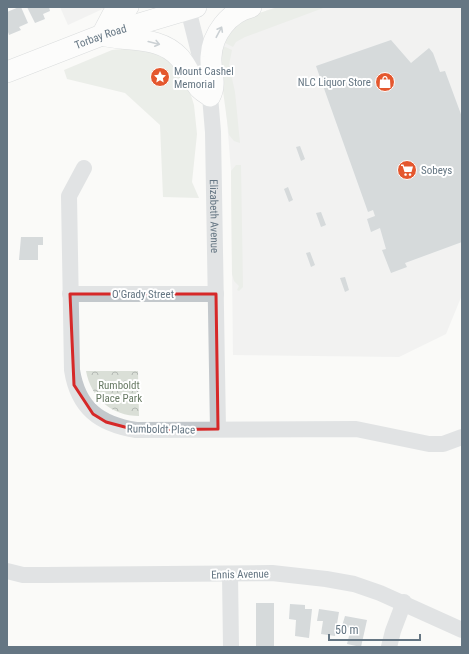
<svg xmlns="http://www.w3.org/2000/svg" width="469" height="654" viewBox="0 0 469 654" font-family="'Roboto Condensed',sans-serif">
<defs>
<pattern id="park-crowns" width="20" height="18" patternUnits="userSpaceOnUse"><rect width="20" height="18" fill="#dadfd7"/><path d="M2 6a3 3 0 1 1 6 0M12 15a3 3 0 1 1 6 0" fill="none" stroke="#b4b9b4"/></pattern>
</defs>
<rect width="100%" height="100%" fill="#fafaf8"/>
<path fill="#e8e9e9" d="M60 7H107L68 25Z
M279 7H462V295L446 334 399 357 233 355 231 171 221 45 267 10Z"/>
<path fill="#dadfd7" d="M279 7H326L245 37 236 42 233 47 223 42C234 20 257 13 279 7Z
M221 45 232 50 229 65 235 92 240 143 234 141 229 135 220 69Z
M131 48 155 51 173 63 186 79 194 105 197 134 192 182 199 198 163 197 160 125 125 93 67 79 64 70 112 50Z
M236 165H241L243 287 239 291 237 290 239 286 234 281 232 274 231 171Z"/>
<path fill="url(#park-crowns)" d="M86 371H138L139 416C112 416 91 398 86 371Z"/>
<path fill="#aab3b9" d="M19 7H21L28 23 19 27 21 30 9 35 7 29V12Z
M27 7H49L50 11 43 14 45 19 35 23Z
M391 40 411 63 429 48 433 53 440 72 445 71 462 117V242L405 263 407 267 391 273 382 250 386 249 380 228 371 232 367 219 375 216 373 210 368 212 316 66Z
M300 146 305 159 301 161 296 147Z
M288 187 293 200 289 202 284 189Z
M321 212 326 225 321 227 316 213Z
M21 237H43V245H38V260H19Z
M310 252 315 265 311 267 306 253Z
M345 277 349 290 345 292 340 278Z
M256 603H274V646H256Z
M290 604 305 605V609H312L309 638 295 636 296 620 289 619Z
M319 609 339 612 335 636 321 634 323 621H317Z
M345 616 367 620 361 647 347 644 351 628 342 626Z"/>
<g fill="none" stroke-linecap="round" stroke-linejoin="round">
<g stroke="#b5babe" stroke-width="22">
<g id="major">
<path d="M102 35C128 42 160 35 180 58 187 67 191 77 198 86 200 90 206 93 210 96 217 83 210 71 211 57 212 34 229 12 251 7"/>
<path d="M102 35 113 14 128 7"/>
<path id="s2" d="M7 72 102 35 196 7"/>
</g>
</g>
<g stroke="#c3c8cc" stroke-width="16">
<path id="s1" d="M188 9 210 96 213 132 218 429"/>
<path d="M84 168 69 196 72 370C78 408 99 424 136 430L356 429 429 444H443L462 437"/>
<path d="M70 294H216"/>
<path d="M7 571 23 575H45L272 573 326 579 354 584 380 593 462 630"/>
<path d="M230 574 231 647"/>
<path d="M389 647 393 631 404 602"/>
</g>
<use href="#major" stroke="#fff" stroke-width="21"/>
</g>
<defs><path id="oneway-shaft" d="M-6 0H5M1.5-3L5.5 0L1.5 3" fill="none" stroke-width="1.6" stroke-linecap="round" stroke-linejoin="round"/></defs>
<g stroke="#939fa8">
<use href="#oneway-shaft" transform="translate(219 32) rotate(-62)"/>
<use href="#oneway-shaft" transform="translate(154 43) rotate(14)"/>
</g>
<path d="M0 0H469V654H0ZM70 294H216L218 429 136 430 106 422 93 414 74 385Z" fill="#fafaf8" fill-opacity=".55" fill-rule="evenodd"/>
<path fill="none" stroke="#d62828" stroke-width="3" stroke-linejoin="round" d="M70 294H216L218 429 136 430 106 422 93 414 74 385Z"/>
<defs>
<g id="sight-disc" transform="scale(1)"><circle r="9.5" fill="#e4572e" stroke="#fff"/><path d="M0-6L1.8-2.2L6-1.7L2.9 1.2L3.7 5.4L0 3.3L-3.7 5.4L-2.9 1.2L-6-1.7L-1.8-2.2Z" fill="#fff"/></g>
<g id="shop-disc" transform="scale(1)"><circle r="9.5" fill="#e4572e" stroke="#fff"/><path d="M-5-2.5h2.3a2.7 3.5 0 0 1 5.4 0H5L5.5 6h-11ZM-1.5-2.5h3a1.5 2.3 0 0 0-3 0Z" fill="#fff"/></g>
<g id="supermarket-disc" transform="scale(1)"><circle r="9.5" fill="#e4572e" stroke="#fff"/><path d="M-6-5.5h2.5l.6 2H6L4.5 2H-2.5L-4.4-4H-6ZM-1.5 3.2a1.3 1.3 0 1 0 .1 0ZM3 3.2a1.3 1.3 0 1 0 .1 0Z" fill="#fff"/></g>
</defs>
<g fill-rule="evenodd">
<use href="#sight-disc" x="160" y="77"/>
<use href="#shop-disc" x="385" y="82"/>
<use href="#supermarket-disc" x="407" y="170"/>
</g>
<g text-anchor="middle" stroke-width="4" stroke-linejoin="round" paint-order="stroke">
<g font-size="11" fill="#657683" stroke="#fff">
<text dy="4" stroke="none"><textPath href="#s2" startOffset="100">Torbay Road</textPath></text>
<text dy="4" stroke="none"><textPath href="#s1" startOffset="210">Elizabeth Avenue</textPath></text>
<text x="143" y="298">O'Grady Street</text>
<text transform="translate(161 429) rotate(1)" y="4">Rumboldt Place</text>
<text transform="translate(240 574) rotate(-1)" y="4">Ennis Avenue</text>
</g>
<g font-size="11" fill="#657683" stroke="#fff" text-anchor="start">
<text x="174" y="75">Mount Cashel<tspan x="174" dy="13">Memorial</tspan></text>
<text x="371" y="86" text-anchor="end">NLC Liquor Store</text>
<text x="421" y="174">Sobeys</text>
</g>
<g font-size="11" fill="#687a64" stroke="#fff">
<text x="119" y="389">Rumboldt<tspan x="119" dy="13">Place Park</tspan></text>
</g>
</g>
<rect width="469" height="654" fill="none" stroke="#657683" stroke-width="16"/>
<path d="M329 634v6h91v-6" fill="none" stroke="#657683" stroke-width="2"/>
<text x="335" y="634" font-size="12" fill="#657683" stroke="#ffffff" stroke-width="3" paint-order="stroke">50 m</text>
</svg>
